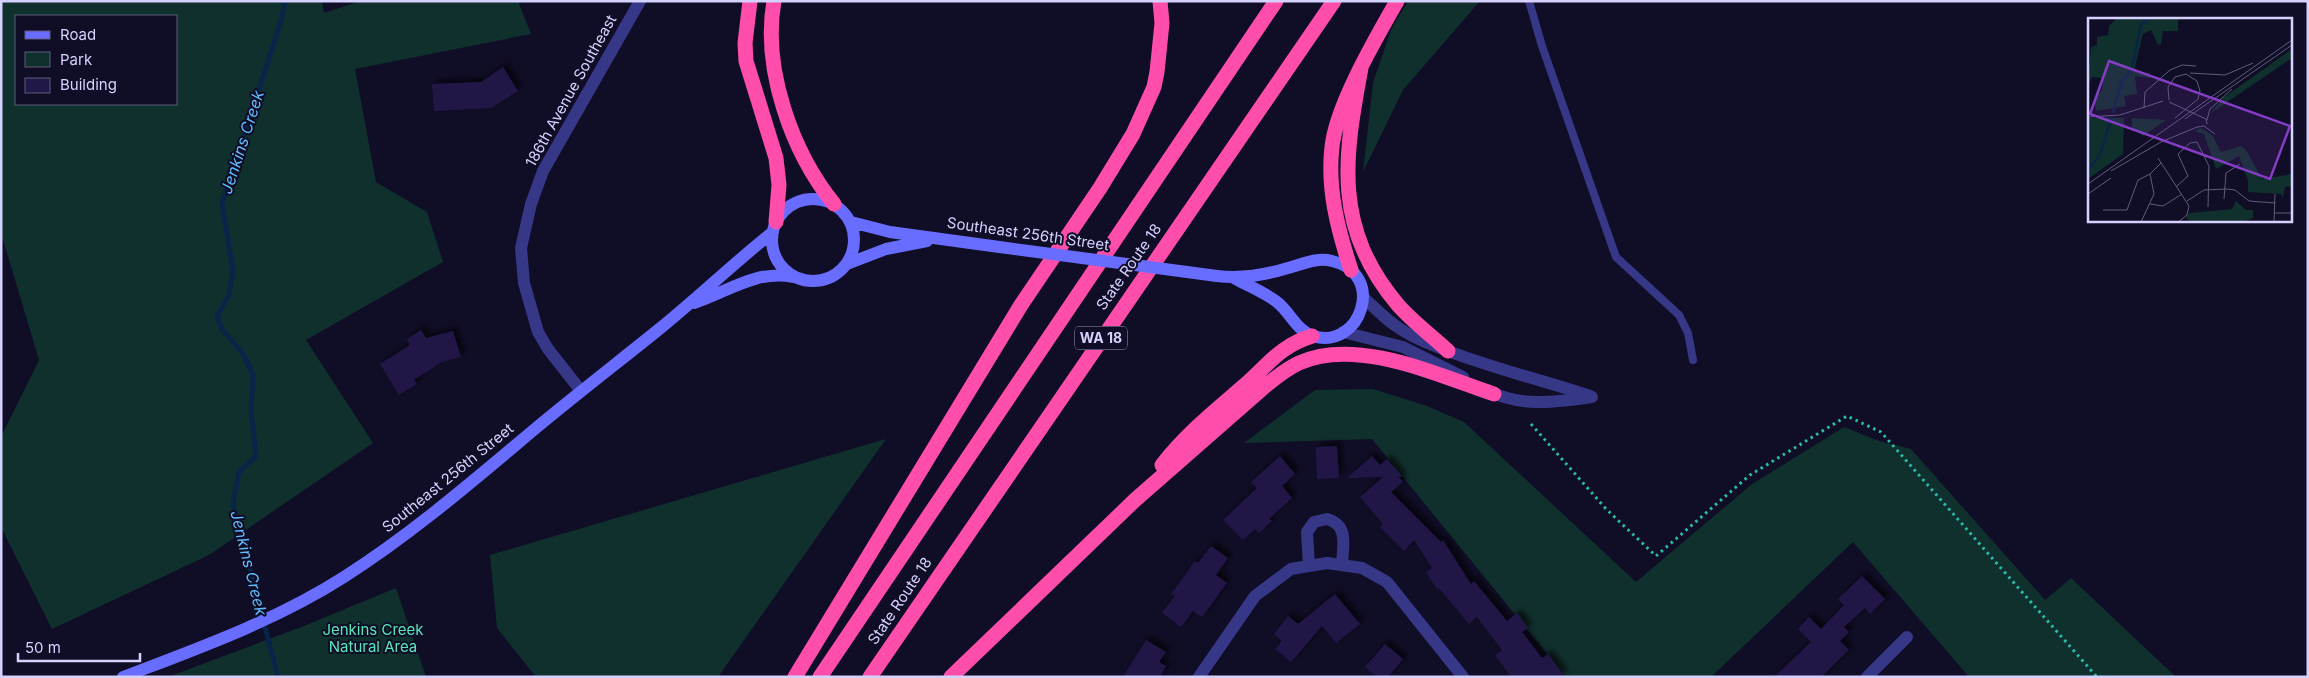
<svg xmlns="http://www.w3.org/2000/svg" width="2309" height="678" viewBox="0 0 2309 678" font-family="Inter,sans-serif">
<defs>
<filter id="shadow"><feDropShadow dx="4.5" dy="-4.5" stdDeviation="2.5" flood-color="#0009"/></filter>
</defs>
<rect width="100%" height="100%" fill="#100d26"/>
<path fill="#10302d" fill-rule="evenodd" d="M1 1H322L324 13 361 1H518L531 34 355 69 376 182 427 212 443 262 306 340 373 443 209 555 52 629 1 527V437L39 360 1 233ZM176 16V104H16V16Z
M1408 1H1480L1403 90 1363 172 1373 83 1391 30Z
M1373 389 1427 406 1464 422 1636 582 1752 484 1844 427 1879 441 1911 449 2045 600 2071 578 2176 677H1969L1853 542 1711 677H1566L1372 439 1244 443 1315 390Z
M886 439 718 677H536L497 628 490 555Z
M396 588 426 677H168L304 626Z"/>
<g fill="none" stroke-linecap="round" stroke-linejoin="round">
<path stroke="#092449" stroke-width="5" d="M278 677 233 504 239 472 256 456 251 410 253 375 244 355 222 329 217 316 229 295 233 271 222 203 282 18 285 1"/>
</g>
<path fill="#201847" filter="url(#shadow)" d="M503 67 518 91 491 108 434 111 432 84 481 82Z
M421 330 426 338 453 331 461 357 442 362 414 380 417 384 399 395 380 364 410 345 407 339Z
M1337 446 1339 478 1317 479 1316 447Z
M1280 456 1295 474 1282 486 1292 498 1269 519 1272 521 1259 533 1255 529 1243 540 1223 520 1257 488 1251 482Z
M1372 456 1380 465 1387 459 1402 476 1399 477 1403 482 1391 492 1441 542 1443 540 1471 584 1474 581 1507 621 1517 613 1528 628 1522 632 1542 658 1548 654 1565 677H1511L1495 655 1502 650 1477 617 1469 624 1439 588 1437 589 1426 572 1432 568 1414 540 1404 551 1380 527 1383 524 1360 497 1383 477 1347 478Z
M1211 546 1228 558 1216 575 1227 583 1202 617 1193 611 1181 627 1162 613 1175 596 1171 594 1195 561 1198 563Z
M1862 576 1885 599 1870 614 1865 608 1844 627 1849 632 1840 641 1849 650 1821 677H1774L1811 642 1798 629 1809 617 1821 629 1844 605 1838 599Z
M1335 594 1360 624 1336 643 1322 626 1291 662 1275 649 1282 641 1274 634 1288 616 1298 624Z
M1146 640 1166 652 1159 662 1166 666 1160 677H1123Z
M1385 644 1403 659 1388 677H1377L1365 667Z"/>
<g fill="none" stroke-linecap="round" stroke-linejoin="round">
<path stroke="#28bdac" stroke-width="3" stroke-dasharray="2.5 4" stroke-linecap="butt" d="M1531 424 1606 509 1656 556 1750 475 1847 416 1881 432 2097 677"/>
<path stroke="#363787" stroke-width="8" d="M1529 1 1542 46 1616 257 1679 315 1688 333 1693 360"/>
<path stroke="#363787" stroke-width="12" d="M1364 298C1374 307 1384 318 1396 326 1411 337 1430 344 1448 351 1495 369 1542 380 1590 396
M1343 332 1403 347 1463 377
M1487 390C1521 408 1556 402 1592 397
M581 391 548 349 538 332 524 283 521 248 531 204 543 171 640 1
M1309 566 1307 532 1314 522 1327 519C1349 525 1343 546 1342 564
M1199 677 1255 596 1291 569 1327 563 1362 568 1387 582 1463 677
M1867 677 1907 637"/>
<path stroke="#696dff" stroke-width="12" d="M772 240a41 41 0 1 1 82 0a41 41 0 1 1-82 0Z
M851 222 890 232 992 246
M847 264 886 249 927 241
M1217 276C1241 279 1265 275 1288 268 1303 264 1317 257 1332 261 1387 273 1361 351 1313 336 1296 330 1290 312 1277 302 1264 292 1248 286 1234 278
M694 303C727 292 758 269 793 277
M123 677C199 648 275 621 344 577 413 533 474 480 536 428 578 393 621 360 663 326 701 295 735 262 773 232"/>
<path stroke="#ff4dab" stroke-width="15" d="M750 1 745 43 746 61 776 158 779 185 776 222
M774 1C762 69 792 152 834 204
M1361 68C1344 159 1333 228 1398 305 1413 322 1432 336 1448 351
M1351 270C1338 230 1327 189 1332 147 1336 106 1376 38 1397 1
M1162 465C1186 434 1216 410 1245 385 1269 364 1280 346 1312 336
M795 677 1021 305 1100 188 1133 134 1154 87 1157 72 1162 23 1160 1
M820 677 1276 1
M870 677 1334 1
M951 677 1135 500 1264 387C1275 378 1286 369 1299 363 1357 337 1437 375 1494 394"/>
<path stroke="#696dff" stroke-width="12" d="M992 246 1217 276"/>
</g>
<g text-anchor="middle" stroke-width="4" stroke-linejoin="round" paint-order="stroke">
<rect fill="#100d26" stroke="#9a97be" stroke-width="1" x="1075" y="326.5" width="52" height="23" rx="4"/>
<g font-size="14" font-weight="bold" fill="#d5d2ff">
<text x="1101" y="343">WA 18</text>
</g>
<g font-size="15" fill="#d5d2ff" stroke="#100d26">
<text transform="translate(571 91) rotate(-61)" y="5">186th Avenue Southeast</text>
<text transform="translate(1028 234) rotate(8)" y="5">Southeast 256th Street</text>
<text transform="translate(1129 267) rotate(-55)" y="5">State Route 18</text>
<text transform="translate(448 478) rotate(-39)" y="5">Southeast 256th Street</text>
<text transform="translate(900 601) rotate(-56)" y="5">State Route 18</text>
</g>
<g font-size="15" fill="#57e6bb" stroke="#100d26">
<text x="373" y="635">Jenkins Creek<tspan x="373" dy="17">Natural Area</tspan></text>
</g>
<g font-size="16" font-style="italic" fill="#60bdff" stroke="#100d26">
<text transform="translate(242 142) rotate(-72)" y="6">Jenkins Creek</text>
<text transform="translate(249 563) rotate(76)" y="6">Jenkins Creek</text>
</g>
</g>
<g transform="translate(2088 18)">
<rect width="204" height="204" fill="#100d26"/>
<path d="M29 0H90V13H75L73 26 70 27 63 12 55 16 46 53 62 55V60L47 58 49 76 36 78 38 88 8 93 6 80 14 72 15 60 4 59 0 67 3 29 9 27V19L20 17 21 8ZM204 31V40L123 95 135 80ZM0 100H36L35 136 0 161ZM44 100 78 102 55 118 44 111ZM113 110 124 117 133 134 153 128 158 132 174 161 204 156V168L197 169 195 180 193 176 160 174V163L151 138 128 151 116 116 106 113ZM148 183 158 192H165V200L155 204H102L98 199 102 195 144 191Z" fill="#10302d"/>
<path fill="none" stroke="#092449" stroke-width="2.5" d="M25 95 33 65 44 50 53 7 61 0M0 152 12 137 24 99"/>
<path fill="none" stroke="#5f5c7d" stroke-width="1" d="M102 55 137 57 165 45M81 82 80 69 87 59 98 56 109 63 112 73 110 81 87 100M81 84 118 101 119 106M56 90 57 74 82 52 94 47 108 48M0 99 32 97 75 83M97 101 204 27M119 102 122 91 144 71M70 140 101 188 99 197 90 204M23 153 73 124 109 109 116 108 127 116M0 166 204 22M89 168 100 158 90 136 102 125 109 124 121 148 120 189M0 176 23 160M136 181 138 155 152 146M99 183 116 172 139 171 147 172 161 183 187 185M62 186 75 188 94 176M15 192H39L50 162 62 156 73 145M186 195H204M53 204 66 176 62 156M186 204 187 176"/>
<path fill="#843dc5" fill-opacity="0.15" stroke="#843dc5" stroke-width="2.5" d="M21 43 202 108 182 161 2 96Z"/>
<rect width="204" height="204" fill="none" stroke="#d5d2ff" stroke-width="2.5"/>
</g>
<rect width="2309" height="678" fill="none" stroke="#d5d2ff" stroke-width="5"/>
<rect x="15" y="15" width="162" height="90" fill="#100d26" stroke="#5f5c7d"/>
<rect x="25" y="31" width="25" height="8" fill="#696dff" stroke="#5f5c7d"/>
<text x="60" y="40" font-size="15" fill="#d5d2ff">Road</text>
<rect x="25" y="52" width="25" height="15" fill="#10302d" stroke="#5f5c7d"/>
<text x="60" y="65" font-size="15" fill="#d5d2ff">Park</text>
<rect x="25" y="78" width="25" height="15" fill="#201847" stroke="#5f5c7d"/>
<text x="60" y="90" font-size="15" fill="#d5d2ff">Building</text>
<path d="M18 653v8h122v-8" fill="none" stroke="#d5d2ff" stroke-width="2.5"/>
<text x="25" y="653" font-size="15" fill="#d5d2ff" stroke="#100d26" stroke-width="4" paint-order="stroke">50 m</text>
</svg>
